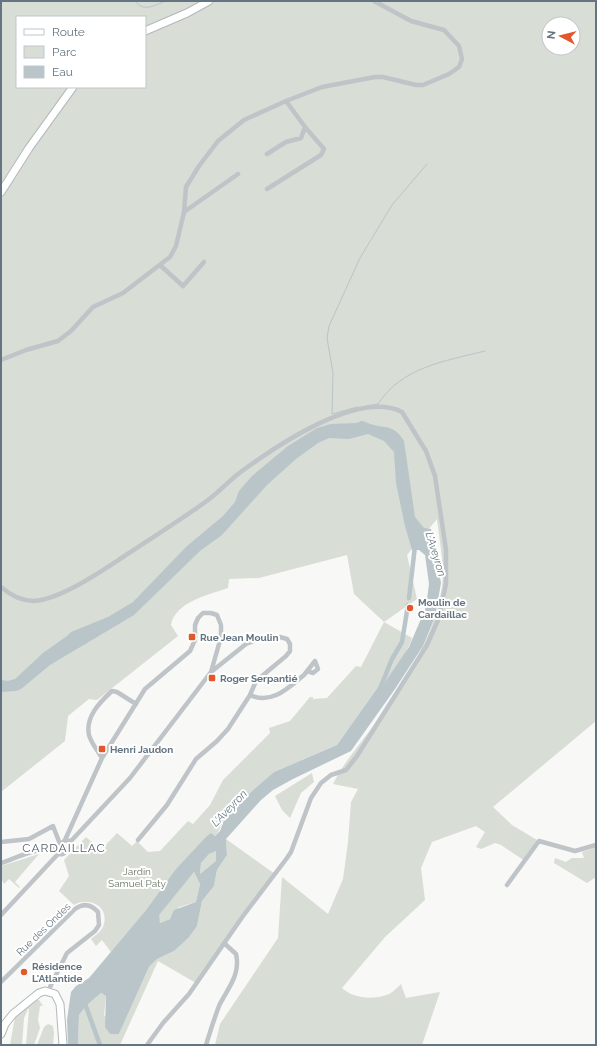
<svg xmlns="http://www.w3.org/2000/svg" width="597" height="1046" viewBox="0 0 597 1046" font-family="Raleway,sans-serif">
<rect width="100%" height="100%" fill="#f8f8f6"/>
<path fill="#d8ddd5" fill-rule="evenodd" d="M1 1H596V721L493 807 512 825 537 840 525 861 501 845 495 843 481 849 476 847 485 832 476 826 432 842 421 868 425 900 385 937 342 988C353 999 375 1000 389 994 393 992 397 988 401 984L406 998 440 992 422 1045H215L220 1024 278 938 282 877 328 914 343 879 348 842 351 802 358 789 333 784C344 762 357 748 371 729 401 686 435 639 442 586 445 566 439 539 437 519L407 555 417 599 384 622 412 638C408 651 391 681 379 687L337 745 274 772 225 818 217 834 190 855 175 870 146 910 111 952 102 940 96 946 91 939C96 935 102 931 104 924 109 904 86 897 74 905L59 891 69 876 64 860 86 837 101 850 117 833 132 846 137 841 148 852 160 851 188 821 193 824 210 805 223 780 270 733 269 728 290 721 310 697H313V699L327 698 356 666 361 667 384 622 354 594 347 555 259 578 229 579 228 588C208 595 175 602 171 625L178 636 97 700 89 699 68 716 65 741 1 792ZM17 17H145V87H17ZM549 24H573V48H549Z
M312 773 314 782 301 793 290 818 282 810 275 796Z
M226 839 275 874 196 983 158 961 120 1045H78L79 1015 86 1006 101 993 106 996 104 1015 119 1034 149 967 157 959 174 951 197 926 202 901 214 886 217 870 227 855Z
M595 848 596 877 587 883 554 863 555 858 566 862 572 858H584L582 852Z
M216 851V861L200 874 201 863 209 854Z
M39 854 15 882 20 887 19 888 9 879 4 884 1 878V866Z
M194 872 200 884 196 902 179 907 170 919 160 923 158 915Z
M35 1000H39L43 1006H40L38 1020 40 1028 34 1045H26L29 1009H28L24 1018 22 1045H10L15 1017Z
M48 1024 53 1026 54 1033 53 1045H37L44 1027Z"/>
<path fill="#b9c5c9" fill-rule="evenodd" d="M361 421C365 421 367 423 370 424 387 429 393 424 404 441L415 517 424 528 431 529 441 583 435 617 423 646 395 689 351 751 293 779 273 790 261 800 226 839 227 855 217 870 214 886 202 901 197 926 189 937 174 951 157 959 149 967 119 1034H110L105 1027 106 996 101 993 86 1006 79 1015 78 1045H68L67 1020 71 992 76 986 89 978 146 910 175 870 206 837 211 833 215 836 220 831 225 818 249 794 274 772 337 745 379 686 383 685 409 647 426 607 429 584 425 555 419 550H412L405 526 396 483 394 452 384 441 368 434 349 439 329 438 318 443 296 459 267 485 222 535 200 551 134 615 50 665 21 689 16 691 1 692V680L8 681 15 679 43 653 67 636 71 632 108 617 133 602 187 546 223 516 235 502 239 491 252 476 288 446 317 428 331 424 357 423ZM216 851V861L200 874 201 863 209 854ZM194 872 200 884 196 902 174 910 170 919 160 923 159 915Z"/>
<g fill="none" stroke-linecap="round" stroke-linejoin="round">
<path stroke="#b9c5c9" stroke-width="1" d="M135 1C144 13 154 5 166 1
M366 406 378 404C402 367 445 361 485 351
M357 407 332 414 333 373 327 338 329 326 360 258 392 205 427 164"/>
<path stroke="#b9c5c9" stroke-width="4.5" d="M409 598 415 546
M379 691 392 659 402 642 408 605
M84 1001 100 1045"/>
<g stroke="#b2b8bc" stroke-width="9">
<path id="secondary" d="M145 31 187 13 209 1
M1 192 29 148 73 87
M1 1034 5 1024 13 1014 39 993 45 991 55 994 60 1004 63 1045"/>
</g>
<path stroke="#bfc4c8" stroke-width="4.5" d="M267 154 286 142 301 138 305 127 286 101
M267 189 321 155 324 149 305 127
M184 212 238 174
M160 265 183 286 204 262
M1 360 26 350 58 341 71 331 93 307 123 293 170 257 176 246 184 212 186 187 199 166 218 141 244 120 286 101 322 87 375 77H383L416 85H423L449 74 459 67 462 59 459 46 444 30 411 21 374 1
M1 587C10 595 22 601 34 601 61 599 100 572 123 557 151 538 181 520 208 500 219 492 228 482 238 474 273 448 358 389 402 412L426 451 435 476 446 550V584L438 620 427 645 357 756 346 770 331 775 321 783 311 798 291 852 287 858 243 916 189 994 163 1023 147 1045
M250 695C272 705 288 688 304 675L315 661 318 669 313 673 307 671
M102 758C98 751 91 743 89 735 85 717 100 702 112 691L117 692 136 704
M65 840 102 758 145 689 190 651 195 640V625L198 618 203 613H211L217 615 221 625V637L211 672 130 778 71 841
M65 840 71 841C71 848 64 856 58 854L56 849Z
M138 840 167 805 196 759 217 741 228 729 250 695 256 681 286 656 290 651V644L287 639 280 637 256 640 246 644 211 672
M1 842 29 839 53 826 60 844
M1 863C13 859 44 845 56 849
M507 885 539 841 575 851 596 845
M1 915 58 854
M1 982 75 909C83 903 91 904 98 912L99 925 95 931 67 953 50 987V992
M206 1045C210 1032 214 1019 219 1006 227 989 241 975 236 954L224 943"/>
<use href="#secondary" stroke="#fff" stroke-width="7"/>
</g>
<g fill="#e2572c" stroke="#fff" stroke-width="1.5">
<circle cx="410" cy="608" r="4"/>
<rect x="188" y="633" width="8" height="8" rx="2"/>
<rect x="208" y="674" width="8" height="8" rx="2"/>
<rect x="98" y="745" width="8" height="8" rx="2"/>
<circle cx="24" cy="972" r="4"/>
</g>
<g text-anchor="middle" stroke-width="4" stroke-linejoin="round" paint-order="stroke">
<g font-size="10" font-weight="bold" fill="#647480" stroke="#fff" text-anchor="start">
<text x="418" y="606">Moulin de<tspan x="418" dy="12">Cardaillac</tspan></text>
<text x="200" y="641">Rue Jean Moulin</text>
<text x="220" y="682">Roger Serpantié</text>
<text x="110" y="753">Henri Jaudon</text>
<text x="32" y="970">Résidence<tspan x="32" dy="12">L'Atlantide</tspan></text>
</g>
<g font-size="10" fill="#667962" stroke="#fff">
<text x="137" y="875">Jardin<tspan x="137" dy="12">Samuel Paty</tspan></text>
</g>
<g font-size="10" fill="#647480" stroke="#fff">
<text transform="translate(43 929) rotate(-44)" y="4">Rue des Ondes</text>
</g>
<g font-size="11" font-style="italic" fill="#637a82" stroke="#fff">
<text transform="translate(436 554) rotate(73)" y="4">L'Aveyron</text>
<text transform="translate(229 808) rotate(-46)" y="4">L'Aveyron</text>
</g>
<g font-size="12" letter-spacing="1" fill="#55626c" stroke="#fff">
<text x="64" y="852">CARDAILLAC</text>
</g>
</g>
<rect width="597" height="1046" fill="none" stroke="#647480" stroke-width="4"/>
<rect x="16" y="16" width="130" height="72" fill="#ffffff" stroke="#c1c7cc"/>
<rect x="24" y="29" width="20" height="6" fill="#ffffff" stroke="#c1c7cc"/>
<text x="52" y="36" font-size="12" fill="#647480">Route</text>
<rect x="24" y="46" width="20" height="12" fill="#d8ddd5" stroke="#c1c7cc"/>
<text x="52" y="56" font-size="12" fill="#647480">Parc</text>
<rect x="24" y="66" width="20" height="12" fill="#b9c5c9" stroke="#c1c7cc"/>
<text x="52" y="76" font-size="12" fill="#647480">Eau</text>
<g transform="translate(561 36) rotate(277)"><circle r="19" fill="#ffffff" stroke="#c1c7cc"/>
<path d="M0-3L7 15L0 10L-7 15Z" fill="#e2572c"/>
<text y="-6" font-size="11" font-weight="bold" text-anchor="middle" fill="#647480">N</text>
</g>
</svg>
